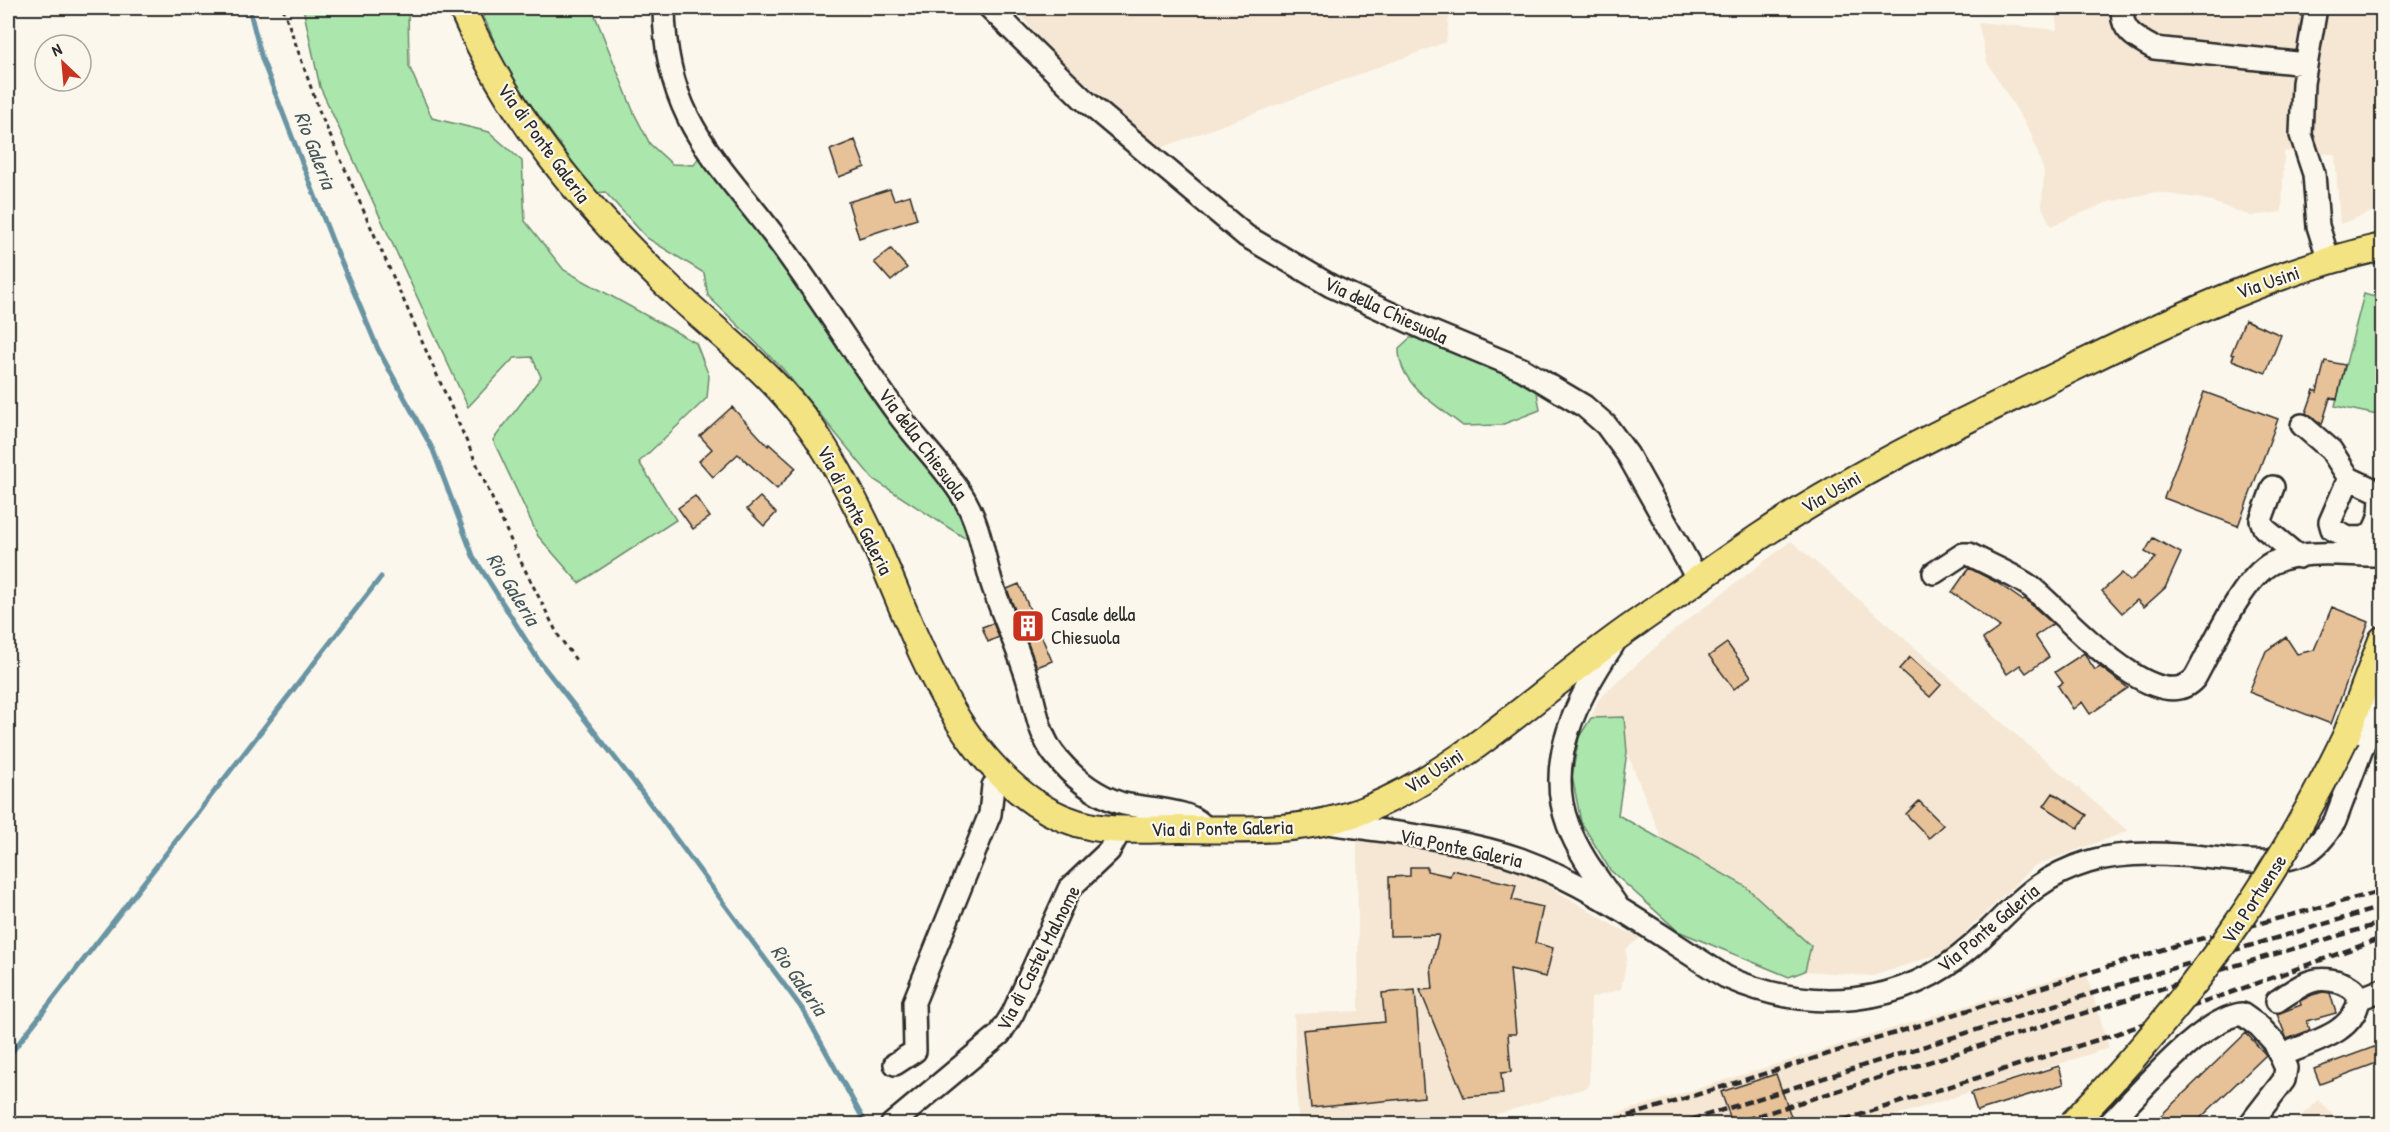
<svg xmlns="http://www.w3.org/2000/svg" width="2390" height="1132" viewBox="0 0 2390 1132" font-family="'Patrick Hand',sans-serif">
<rect width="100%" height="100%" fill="#fbf7ec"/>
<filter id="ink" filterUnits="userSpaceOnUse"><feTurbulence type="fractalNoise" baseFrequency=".0167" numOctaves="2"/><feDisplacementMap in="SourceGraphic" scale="12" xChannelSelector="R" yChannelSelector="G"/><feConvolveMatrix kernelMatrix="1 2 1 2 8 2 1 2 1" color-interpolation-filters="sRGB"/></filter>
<g filter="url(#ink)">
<path fill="#f5e7d3" d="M1016 8H1450L1446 42 1158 149 1042 42Z
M2055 8H2382V208L2340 224 2335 154 2284 151 2282 212 2251 216 2204 199 2155 192 2108 202 2051 226 2042 207 2044 172 2031 133 1987 62 1978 22 2057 30Z
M1791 541 2128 831 2034 866 1945 952 1873 976 1805 971 1811 946 1745 886 1662 840 1627 752 1624 717 1591 718 1598 700 1672 632Z
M1357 840 1434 848 1520 869 1616 927 1642 937 1626 949 1627 959 1621 989 1591 998 1589 1087 1464 1124H1298L1294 1014 1359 1011Z
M2085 969 2109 1048 1869 1124H1583Z
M2319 1100 2341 1124H2292Z"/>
<path fill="#abe6ac" stroke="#6b886c" stroke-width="1.5" d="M303 8H408L409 66 432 118 489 132 522 161 525 221 564 270 696 343 709 376 707 398 639 462 676 520 579 583 538 536 493 440 541 377 532 357 514 358 468 407 320 87Z
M480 8H592L634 113 650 144 672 164 694 165 702 152 941 471 973 537H963L873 479 782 368 708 296 704 273 647 238 605 192 595 193 508 73Z
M2364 294 2382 299V416L2335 406Z
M1410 338H1435L1536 386 1540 410 1501 425 1463 426C1437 405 1398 385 1399 348Z
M1624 717 1627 752 1618 815 1745 886 1811 946 1805 971 1789 977 1678 931 1610 870 1581 822 1572 776 1579 737 1591 718Z"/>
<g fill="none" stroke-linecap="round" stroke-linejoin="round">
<path stroke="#6994a3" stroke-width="5" d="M249 8 262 59 332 240 378 349 433 450 473 556 539 661 634 782 803 1010 866 1124
M8 1057 381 577"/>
</g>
<path fill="#e7c298" stroke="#2b2b2b" stroke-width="1.5" d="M855 140 865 167 839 177 830 150Z
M890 189 894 200 910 195 917 219 859 238 848 202Z
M891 249 907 268 891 281 874 262Z
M2245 320 2281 335 2266 373 2232 360 2234 355 2231 354Z
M2325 361 2345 365 2337 399 2330 398 2322 424 2306 413 2314 390 2317 392Z
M2204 392 2278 419 2238 526 2164 498Z
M732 407 768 446 769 444 796 468 777 489 738 454 713 477 699 461 712 449 700 436Z
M695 496 710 517 693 529 678 508Z
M760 497 776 513 764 526 747 509Z
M2153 538 2181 553 2165 588 2144 607 2137 600 2122 613 2102 591 2122 573 2130 581 2156 558 2145 552Z
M1969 568 1996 582 2022 600 2025 599 2053 624 2035 636 2049 657 2026 673 2020 665 2007 674 1983 639 2000 627 1952 592Z
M1019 584 1052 661 1037 667 1007 589Z
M2332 607 2369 622 2331 724 2249 692 2266 651 2286 637 2297 654 2314 650Z
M993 623 999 637 988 642 982 627Z
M1727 643 1751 676 1734 689 1709 656Z
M2084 653 2095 670 2100 667 2128 688 2090 714 2082 702 2073 709 2058 686 2063 683 2055 672Z
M1910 657 1941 685 1930 697 1899 669Z
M2053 793 2087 815 2078 828 2044 806Z
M1919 801 1943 825 1929 838 1906 814Z
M1410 867H1427V871L1450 876 1452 870 1516 885 1512 900 1543 907 1535 943 1553 948 1546 977 1510 969 1516 1034H1508L1511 1072 1501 1073 1503 1094 1464 1097 1420 990 1433 989 1431 967 1439 935 1390 936 1389 877 1410 876Z
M1415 990 1424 1097 1311 1108 1303 1030 1385 1022 1382 993Z
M2323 992 2330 993 2336 1013 2307 1021 2310 1030 2287 1039 2277 1014 2301 1005 2300 1001 2312 995Z
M2246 1033 2266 1055 2193 1125H2151Z
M2382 1044V1061L2320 1084 2314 1069Z
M2059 1066 2064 1084 1977 1111 1971 1093Z
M1776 1074 1794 1125H1733L1721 1092Z"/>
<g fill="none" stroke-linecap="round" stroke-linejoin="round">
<g stroke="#2b2b2b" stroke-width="26">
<path id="minor" d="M664 8C665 130 728 168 792 260 828 310 861 364 898 414 919 443 947 469 965 500 980 526 983 555 992 584 1003 617 1018 648 1028 681 1036 706 1038 733 1054 754 1071 776 1093 794 1120 803 1144 810 1194 807 1206 830
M990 8 1083 99 1246 236 1331 286 1425 329 1522 369 1584 406 1606 425 1628 455 1698 580
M2123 8C2119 30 2137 39 2154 48L2306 64
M2316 8 2303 83 2301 135 2314 174 2318 226 2329 261
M2302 425 2331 450 2349 478 2330 522 2332 529 2348 538 2347 554
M2273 487 2261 520 2264 528 2299 557
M2348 538C2353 537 2362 539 2367 536 2379 531 2383 503 2379 492L2349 478
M1934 573 1963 554H1969C1989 565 2013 574 2031 587 2061 610 2157 723 2195 678 2212 648 2242 578 2272 563 2304 548 2348 556 2382 555
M1613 645C1578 696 1544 761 1568 825 1579 855 1600 881 1618 907
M1328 823C1391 833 1459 838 1520 859 1594 886 1660 936 1726 977 1809 1014 1903 1008 1972 946 2014 909 2032 879 2088 862 2117 853 2149 853 2179 855 2216 856 2276 871 2309 851 2320 844 2328 832 2335 821L2382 695
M2277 1001C2301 986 2312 973 2342 983 2351 987 2356 990 2359 999
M2282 1055C2311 1042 2354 1034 2359 999L2382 990
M895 1064 915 1051 914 1002 990 814 993 786 1005 778
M892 1124 1000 1034 1013 1013 1069 889 1109 851 1121 829
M2109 1124C2139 1094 2200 1019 2242 1014L2259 1026 2274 1042 2286 1068 2284 1080 2250 1124"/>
</g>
<g stroke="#2b2b2b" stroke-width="30">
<path id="major" d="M462 8C509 117 584 206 670 288 718 334 774 374 812 429 836 464 855 501 873 539 915 631 947 743 1035 803 1053 815 1072 823 1093 827 1122 832 1152 829 1181 829 1244 830 1307 833 1367 809 1462 771 1549 683 1635 624 1700 579 1764 530 1833 491 1912 444 1996 406 2079 365 2177 317 2275 271 2382 247
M2346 736 2382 640"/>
</g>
<path stroke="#2b2b2b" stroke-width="3" stroke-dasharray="4.5 4.5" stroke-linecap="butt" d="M283 8 320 113 516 552 558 635 578 663"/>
<use href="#minor" stroke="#fbf7ec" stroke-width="21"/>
<use href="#major" stroke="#f4e382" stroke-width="26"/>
<path stroke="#2b2b2b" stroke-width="4.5" stroke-dasharray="9 4.5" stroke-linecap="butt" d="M1603 1124 2181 944 2382 891
M1678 1124 2160 972 2382 907
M1732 1124 2227 968 2382 923
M1831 1124 2116 1034 2382 938"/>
<g stroke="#2b2b2b" stroke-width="30" stroke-linecap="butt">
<path id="major-bridge" d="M2072 1124C2187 1005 2274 885 2346 736"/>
</g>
<use href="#major-bridge" stroke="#f4e382" stroke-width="26"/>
</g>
</g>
<defs>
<g id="building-square" transform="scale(1.725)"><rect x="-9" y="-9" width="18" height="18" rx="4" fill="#c8321e" stroke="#fbf7ec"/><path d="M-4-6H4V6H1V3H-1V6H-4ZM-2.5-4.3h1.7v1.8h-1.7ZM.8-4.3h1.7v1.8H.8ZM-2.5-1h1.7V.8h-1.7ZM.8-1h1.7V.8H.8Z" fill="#fff"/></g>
</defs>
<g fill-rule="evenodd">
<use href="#building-square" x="1028" y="626"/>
</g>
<g text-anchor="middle" stroke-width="4.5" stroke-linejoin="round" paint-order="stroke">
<g font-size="20" fill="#2b2b2b" stroke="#fbf7ec">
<text transform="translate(544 143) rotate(54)" y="7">Via di Ponte Galeria</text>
<text transform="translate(2268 282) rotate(-19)" y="7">Via Usini</text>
<text transform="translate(1386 310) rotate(25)" y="7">Via della Chiesuola</text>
<text transform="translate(923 444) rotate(53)" y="7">Via della Chiesuola</text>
<text transform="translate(1831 492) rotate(-30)" y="7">Via Usini</text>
<text transform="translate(855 510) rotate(63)" y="7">Via di Ponte Galeria</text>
<text transform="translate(1434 771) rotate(-33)" y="7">Via Usini</text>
<text transform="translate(1222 828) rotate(-1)" y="7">Via di Ponte Galeria</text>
<text transform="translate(1461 848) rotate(12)" y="7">Via Ponte Galeria</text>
<text transform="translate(2254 899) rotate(-57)" y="7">Via Portuense</text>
<text transform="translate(1988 928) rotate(-40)" y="7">Via Ponte Galeria</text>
<text transform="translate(1038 958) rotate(-63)" y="7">Via di Castel Malnome</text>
</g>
<g font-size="20" fill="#2b2b2b" stroke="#fbf7ec" text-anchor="start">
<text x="1051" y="621">Casale della<tspan x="1051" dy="23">Chiesuola</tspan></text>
</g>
<g font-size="21" font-style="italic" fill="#45575d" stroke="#fbf7ec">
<text transform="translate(315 150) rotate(69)" y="7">Rio Galeria</text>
<text transform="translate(513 589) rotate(58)" y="7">Rio Galeria</text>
<text transform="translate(799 980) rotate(55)" y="7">Rio Galeria</text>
</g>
</g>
<rect width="2390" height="1132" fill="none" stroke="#fbf7ec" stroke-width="30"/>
<rect x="15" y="15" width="2360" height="1102" fill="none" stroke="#2b2b2b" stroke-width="2" filter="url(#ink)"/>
<g transform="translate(63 63) rotate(334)"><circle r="28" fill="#fbf7ec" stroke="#a8a59f" stroke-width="1.5"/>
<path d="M0-4.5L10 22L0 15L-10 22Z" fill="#c8321e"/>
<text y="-9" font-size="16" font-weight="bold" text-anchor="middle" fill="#2b2b2b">N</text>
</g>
</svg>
